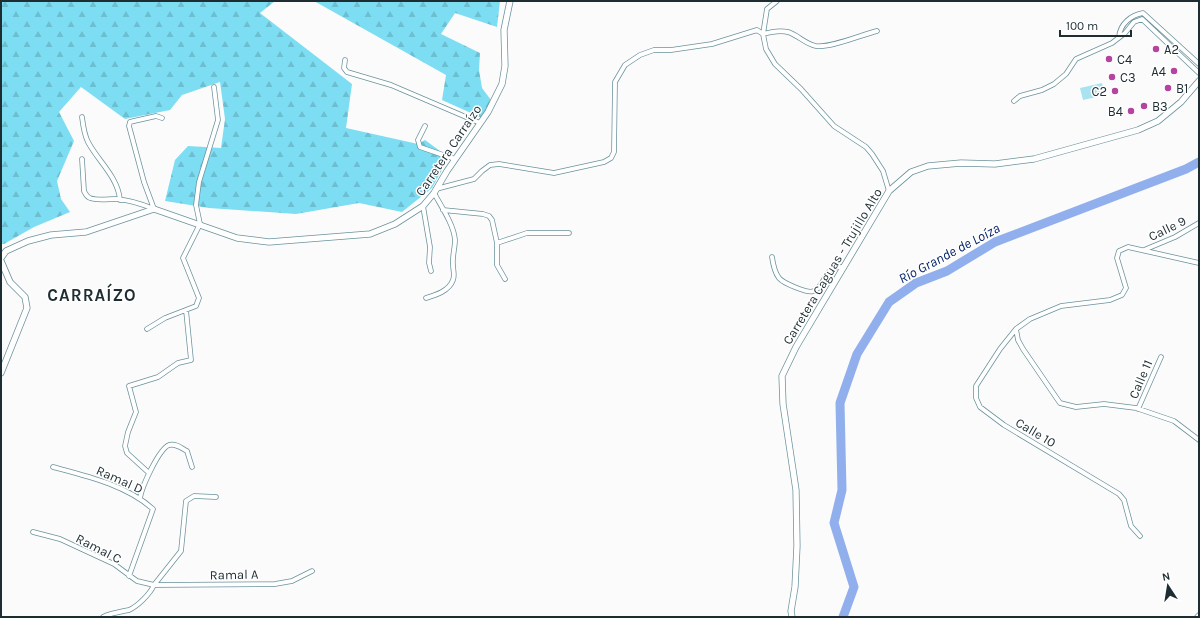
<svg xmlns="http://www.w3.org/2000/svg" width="1200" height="618" viewBox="0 0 1200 618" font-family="Karla,sans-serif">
<defs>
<pattern id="forest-firs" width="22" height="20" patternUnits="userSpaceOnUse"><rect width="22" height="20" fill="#7dddf3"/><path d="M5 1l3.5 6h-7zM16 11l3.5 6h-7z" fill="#6cbed1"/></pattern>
</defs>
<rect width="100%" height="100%" fill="#fbfbfb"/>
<path fill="url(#forest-firs)" d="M1 1H275L260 13 352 84 346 128 418 144 425 140 440 151 447 161 432 188 402 212 359 203 296 214 209 208 165 201 175 160 188 146 221 148 225 119 220 82 182 95 170 110 125 119 81 87 59 112 74 141 57 181 61 199 70 212 34 227 4 244H1Z
M314 1H500L497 27 455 13 441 34 480 53 479 70 482 88 491 100 482 118 442 100 446 75Z"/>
<path fill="#a9e2f0" d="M1102 83 1105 95 1083 100 1080 88Z"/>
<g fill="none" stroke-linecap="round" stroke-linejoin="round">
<path stroke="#90afec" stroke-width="9" d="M843 617 854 587 834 523 842 490 840 403 857 354 889 302 916 283 947 271 995 242 1186 169 1199 162"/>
<g stroke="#6a929c" stroke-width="5.5">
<path id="street" d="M777 1 767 9 763 34 766 49 775 64 801 89 834 126 866 147 872 154 883 171 889 191
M763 34C770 32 780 30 788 32 798 35 805 44 816 46 831 48 861 35 877 31
M1119 37C1120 24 1131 15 1143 13L1199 64
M345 60 344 68 347 72 391 85 480 123
M1014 101 1020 96 1042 90 1054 84 1066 74 1076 59 1112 43 1125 33 1134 22 1142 19 1199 73
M82 117C83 125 84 134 88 142 98 161 118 177 120 200
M425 126 418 140 420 147 455 159
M82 159 84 191C86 195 87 197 90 198 98 201 108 199 116 199 129 200 142 204 154 209
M436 189 474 179 482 171 490 165 499 164 554 173 604 162 611 158 614 152 615 82 625 65 640 55 654 50H671L712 44 757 30 763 34
M423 206 430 247 429 263 431 271
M154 209 144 182 129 126 130 122 134 121 156 116 162 118
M443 210 483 214 489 216 492 220 497 243V265L505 279
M497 243 527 233H569
M1144 250 1175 237 1199 223
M772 257C773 264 775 273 779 278 783 283 808 294 814 291 823 288 824 272 834 268 837 267 841 267 844 267
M1199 263 1128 247 1119 251 1117 258 1126 288 1122 295 1110 300 1061 306 1030 319 1016 329 1018 340 1023 349 1060 403 1076 407 1104 404 1136 408 1174 421 1199 440
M426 298C436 295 449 291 453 280 455 275 453 270 453 265 452 257 455 248 455 240 454 225 441 206 434 193
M147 329 165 318 196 306 199 298 183 258 200 224 196 205 199 182 218 120 214 87
M1016 329 1000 349 976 386V398L980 407 1004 425 1119 494 1124 500 1131 526 1140 536
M1138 409 1161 357
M53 467C87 476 126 485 153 509L129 576
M149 473 127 453 125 446 128 432 136 412 129 386 158 377 178 363 191 360 186 310
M140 498C142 486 159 449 169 445 176 443 181 448 187 451L192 467
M33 532 60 539 114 564 137 581 154 585 275 584 292 581 312 571
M103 617C111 613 120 612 129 610 138 606 150 594 154 585L181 551 186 501 194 496 216 497
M1197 617 1199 615"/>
</g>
<g stroke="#6a929c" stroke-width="7">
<path id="secondary" d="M1 258 6 251 28 241 51 235 86 232 154 209 237 238 269 242 370 234 395 224 423 206 434 193 447 171 488 112 502 84 505 66 504 30 510 1
M1 261 10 282 25 297 27 308 1 373
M792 617 791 611 795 587 797 546 796 490 783 404 782 376 796 347 889 191 911 172 928 166 961 163 995 164 1034 159 1138 130 1158 121 1181 102 1199 81"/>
</g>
<use href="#street" stroke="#fff" stroke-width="4"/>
<use href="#secondary" stroke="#fff" stroke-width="5.5"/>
</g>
<g fill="#b544a0" stroke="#fff" stroke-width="1.5">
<circle cx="1156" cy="49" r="4"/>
<circle cx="1109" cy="59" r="4"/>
<circle cx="1174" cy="71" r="4"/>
<circle cx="1112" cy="77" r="4"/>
<circle cx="1168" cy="88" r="4"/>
<circle cx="1115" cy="91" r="4"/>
<circle cx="1144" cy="106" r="4"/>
<circle cx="1131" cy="111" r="4"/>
</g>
<g text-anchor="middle" stroke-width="3" stroke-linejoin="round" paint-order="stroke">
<g font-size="13" fill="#1d2d32" stroke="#fff" text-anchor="start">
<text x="1164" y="54">A2</text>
<text x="1117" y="64">C4</text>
<text x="1166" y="76" text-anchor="end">A4</text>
<text x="1120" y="82">C3</text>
<text x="1176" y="93">B1</text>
<text x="1107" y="96" text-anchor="end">C2</text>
<text x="1152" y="111">B3</text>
<text x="1123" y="116" text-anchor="end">B4</text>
</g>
<g font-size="13" fill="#1d2d32" stroke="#fff">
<text transform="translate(448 150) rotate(-56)" y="5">Carretera Carraízo</text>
<text transform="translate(1167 228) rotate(-26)" y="5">Calle 9</text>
<text transform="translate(832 266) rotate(-59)" y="5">Carretera Caguas - Trujillo Alto</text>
<text transform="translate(1140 379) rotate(-67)" y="5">Calle 11</text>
<text transform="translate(1036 432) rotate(31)" y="5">Calle 10</text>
<text transform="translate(120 479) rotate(24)" y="5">Ramal D</text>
<text transform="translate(99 548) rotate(27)" y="5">Ramal C</text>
<text transform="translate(234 574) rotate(-1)" y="5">Ramal A</text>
</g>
<g font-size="14" font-style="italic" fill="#08266b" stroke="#fff">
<text transform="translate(949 253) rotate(-28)" y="5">Río Grande de Loíza</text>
</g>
<g font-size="17" font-weight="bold" letter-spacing="1" fill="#1d2d32" stroke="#fff">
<text x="92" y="301">CARRAÍZO</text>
</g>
</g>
<rect width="1200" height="618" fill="none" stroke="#1d2d32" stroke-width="4"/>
<g transform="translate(1168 586) rotate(348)" stroke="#ffffff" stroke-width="3" paint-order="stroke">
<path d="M0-3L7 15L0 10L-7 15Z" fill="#1d2d32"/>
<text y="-6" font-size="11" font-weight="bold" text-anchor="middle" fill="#1d2d32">N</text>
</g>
<path d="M1060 30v6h71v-6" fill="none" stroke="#1d2d32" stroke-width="2"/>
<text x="1066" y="30" font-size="12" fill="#1d2d32" stroke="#ffffff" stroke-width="3" paint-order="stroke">100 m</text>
</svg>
